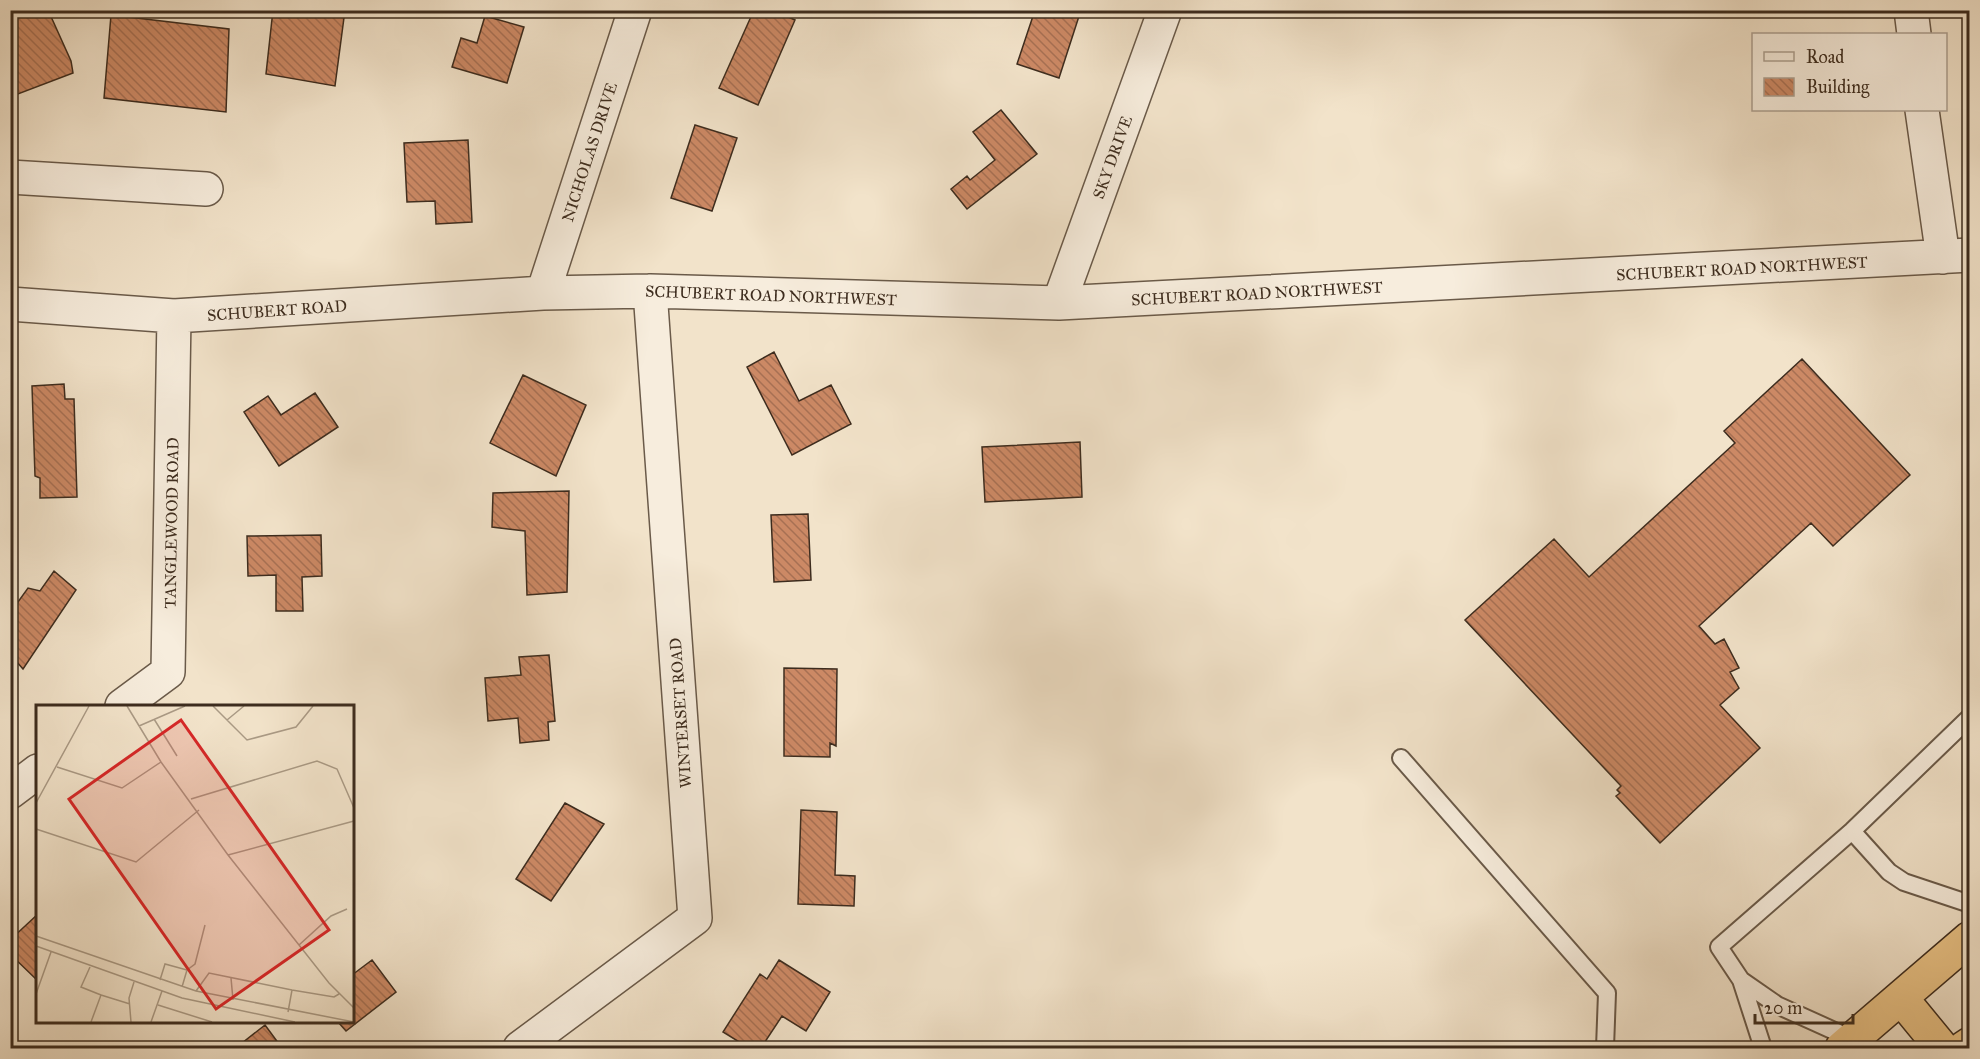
<svg xmlns="http://www.w3.org/2000/svg" width="1980" height="1059" viewBox="0 0 1980 1059" font-family="'IM FELL Great Primer',serif">
<defs>
<pattern id="building-back-hatch" width="6" height="6" patternUnits="userSpaceOnUse" patternTransform="scale(1.5)"><rect width="6" height="6" fill="#cc8965"/><path d="M-1 5l2 2M0 0l6 6M5-1l2 2" fill="none" stroke="#a77053"/></pattern>
</defs>
<rect width="100%" height="100%" fill="#f2e3ca"/>
<filter id="stains"><feTurbulence type="fractalNoise" baseFrequency=".00333" numOctaves="4"/><feColorMatrix values="0 0 0 0 .2 0 0 0 0 .09 0 0 0 0 .02 0 0 0 .5 -.17"/></filter>
<radialGradient id="worn" r=".72"><stop offset=".6" stop-color="#630" stop-opacity="0"/><stop offset="1" stop-color="#630" stop-opacity=".3"/></radialGradient>
<path fill="url(#building-back-hatch)" stroke="#3d2c1e" stroke-width="1.5" d="M10 10H48L71 61 73 73 10 97Z
M273 10H345L335 86 266 74Z
M754 10H773L795 20 758 105 719 88Z
M1035 10H1081L1059 78 1017 64Z
M111 15 229 29 226 112 104 98Z
M485 16 524 27 507 83 452 67 461 38 477 43Z
M1001 110 1037 154 967 209 951 189 967 176 970 180 995 160 973 132Z
M695 125 737 138 712 211 671 198Z
M468 140 472 222 436 224 435 201 407 202 404 143Z
M774 352 799 401 831 385 851 424 792 455 747 367Z
M1802 359 1910 475 1833 546 1811 523 1699 626 1715 644 1724 639 1739 668 1730 672 1739 688 1720 705 1760 748 1660 843 1616 796 1620 793 1617 790 1621 786 1465 620 1554 539 1589 577 1735 443 1724 431Z
M523 375 586 405 556 476 490 443Z
M64 384 65 399H74L77 497 40 498V478L35 476 32 386Z
M315 393 338 427 279 466 244 412 268 396 281 415Z
M1080 442 1082 497 985 502 982 447Z
M569 491 567 592 527 595 525 531 492 527 493 493Z
M808 514 811 580 774 582 771 515Z
M321 535 322 576 302 577 303 611H276V575L248 576 247 536Z
M54 571 76 590 23 669 10 654V613L28 588 40 591Z
M549 655 555 721 548 722 549 740 520 743 518 718 488 721 485 678 521 675 519 657Z
M784 668 837 669 836 746 830 743V757L784 756Z
M565 803 604 824 551 901 516 879Z
M801 810 837 812 835 875 855 876 854 906 798 904Z
M38 914V981L10 954V940Z
M372 960 396 992 346 1031 338 1022H352V975Z
M779 960 830 992 806 1031 782 1016 761 1048H749L723 1032 760 974 767 979Z
M265 1025 282 1048H243L242 1043Z"/>
<g fill="none" stroke-linecap="round" stroke-linejoin="round">
<g stroke="#6a5a49" stroke-width="20">
<path id="service" d="M1401 758 1607 993 1605 1048
M1852 831 1889 872 1904 882 1970 904
M1741 980 1777 1005 1852 1039
M1763 1048 1741 980 1719 947 1852 831 1970 717"/>
</g>
<g stroke="#6a5a49" stroke-width="36">
<path id="minor" d="M1911 10 1914 34
M1922 110 1943 257
M10 177 206 189
M543 293 635 10
M1059 303 1165 10
M10 304 174 316 543 293 650 291 1059 303 1970 255
M122 706 168 672 174 316
M10 792 38 771
M520 1048 695 918 650 291"/>
</g>
<g stroke="#3d2c1e" stroke-width="36">
<path id="trunk" d="M1901 998 1942 1048
M1842 1048 1970 938
M1964 1048 1970 1044"/>
</g>
<use href="#service" stroke="#f7eddd" stroke-width="16"/>
<use href="#minor" stroke="#f7eddd" stroke-width="33"/>
<use href="#trunk" stroke="#e9c285" stroke-width="33"/>
</g>
<g text-anchor="middle" stroke-width="5" stroke-linejoin="round" paint-order="stroke">
<g font-size="16" fill="#3d2c1e" stroke="#f7eddd">
<text transform="translate(589 152) rotate(-72)" y="6">NICHOLAS DRIVE</text>
<text transform="translate(1112 157) rotate(-70)" y="6">SKY DRIVE</text>
<text transform="translate(1742 268) rotate(-3)" y="6">SCHUBERT ROAD NORTHWEST</text>
<text transform="translate(1257 293) rotate(-3)" y="6">SCHUBERT ROAD NORTHWEST</text>
<text transform="translate(771 295) rotate(2)" y="6">SCHUBERT ROAD NORTHWEST</text>
<text transform="translate(277 310) rotate(-4)" y="6">SCHUBERT ROAD</text>
<text transform="translate(171 523) rotate(-89)" y="6">TANGLEWOOD ROAD</text>
<text transform="translate(680 713) rotate(-94)" y="6">WINTERSET ROAD</text>
</g>
</g>
<g transform="translate(36 705)">
<rect width="318" height="318" fill="#f2e3ca"/>
<path fill="none" stroke="#aa9a85" stroke-width="1.5" d="M91 1 125 57 192 150 293 278 318 303M177 1 211 35 260 22 277 1M118 14 141 51M191 15 208 1M103 21 149 1M21 62 86 83 125 57M155 94 281 56 301 64 318 103M0 98 53 1M0 124 100 157 163 105M192 150 318 116M0 231 160 286 318 317M263 240 295 211 311 204M0 241 146 293 259 317M54 262 45 282 65 290 55 317M151 265 159 259 169 220M195 273 197 295M124 275 129 259 151 265 146 282M160 286 173 268 256 285 298 292 303 289M0 289 15 247M65 290 94 299M122 300 176 317M252 307 256 285M95 317 93 293 98 277M115 317 126 286"/>
<path fill="#d62828" fill-opacity="0.15" stroke="#d62828" stroke-width="3" d="M145 15 293 225 180 304 33 94Z"/>
<rect width="318" height="318" fill="none" stroke="#3d2c1e" stroke-width="3"/>
</g>
<rect width="1980" height="1059" fill="none" stroke="#f2e3ca" stroke-width="36"/>
<rect x="12" y="12" width="1956" height="1035" fill="none" stroke="#3d2c1e" stroke-width="3"/>
<rect x="18" y="18" width="1944" height="1023" fill="none" stroke="#3d2c1e" stroke-width="1.5"/>
<rect x="1752" y="33" width="195" height="78" fill="#f7eddd" stroke="#ada091" stroke-width="1.5"/>
<rect x="1764" y="52" width="30" height="9" fill="#f7eddd" stroke="#ada091" stroke-width="1.5"/>
<text x="1806" y="63" font-size="18" fill="#3d2c1e">Road</text>
<rect x="1764" y="78" width="30" height="18" fill="url(#building-back-hatch)" stroke="#ada091" stroke-width="1.5"/>
<text x="1806" y="93" font-size="18" fill="#3d2c1e">Building</text>
<path d="M1755 1014v9h98v-9" fill="none" stroke="#3d2c1e" stroke-width="3"/>
<text x="1764" y="1014" font-size="18" fill="#3d2c1e" stroke="#f7eddd" stroke-width="4.5" paint-order="stroke">20 m</text>
<rect width="100%" height="100%" filter="url(#stains)"/>
<rect width="100%" height="100%" fill="url(#worn)"/>
</svg>
